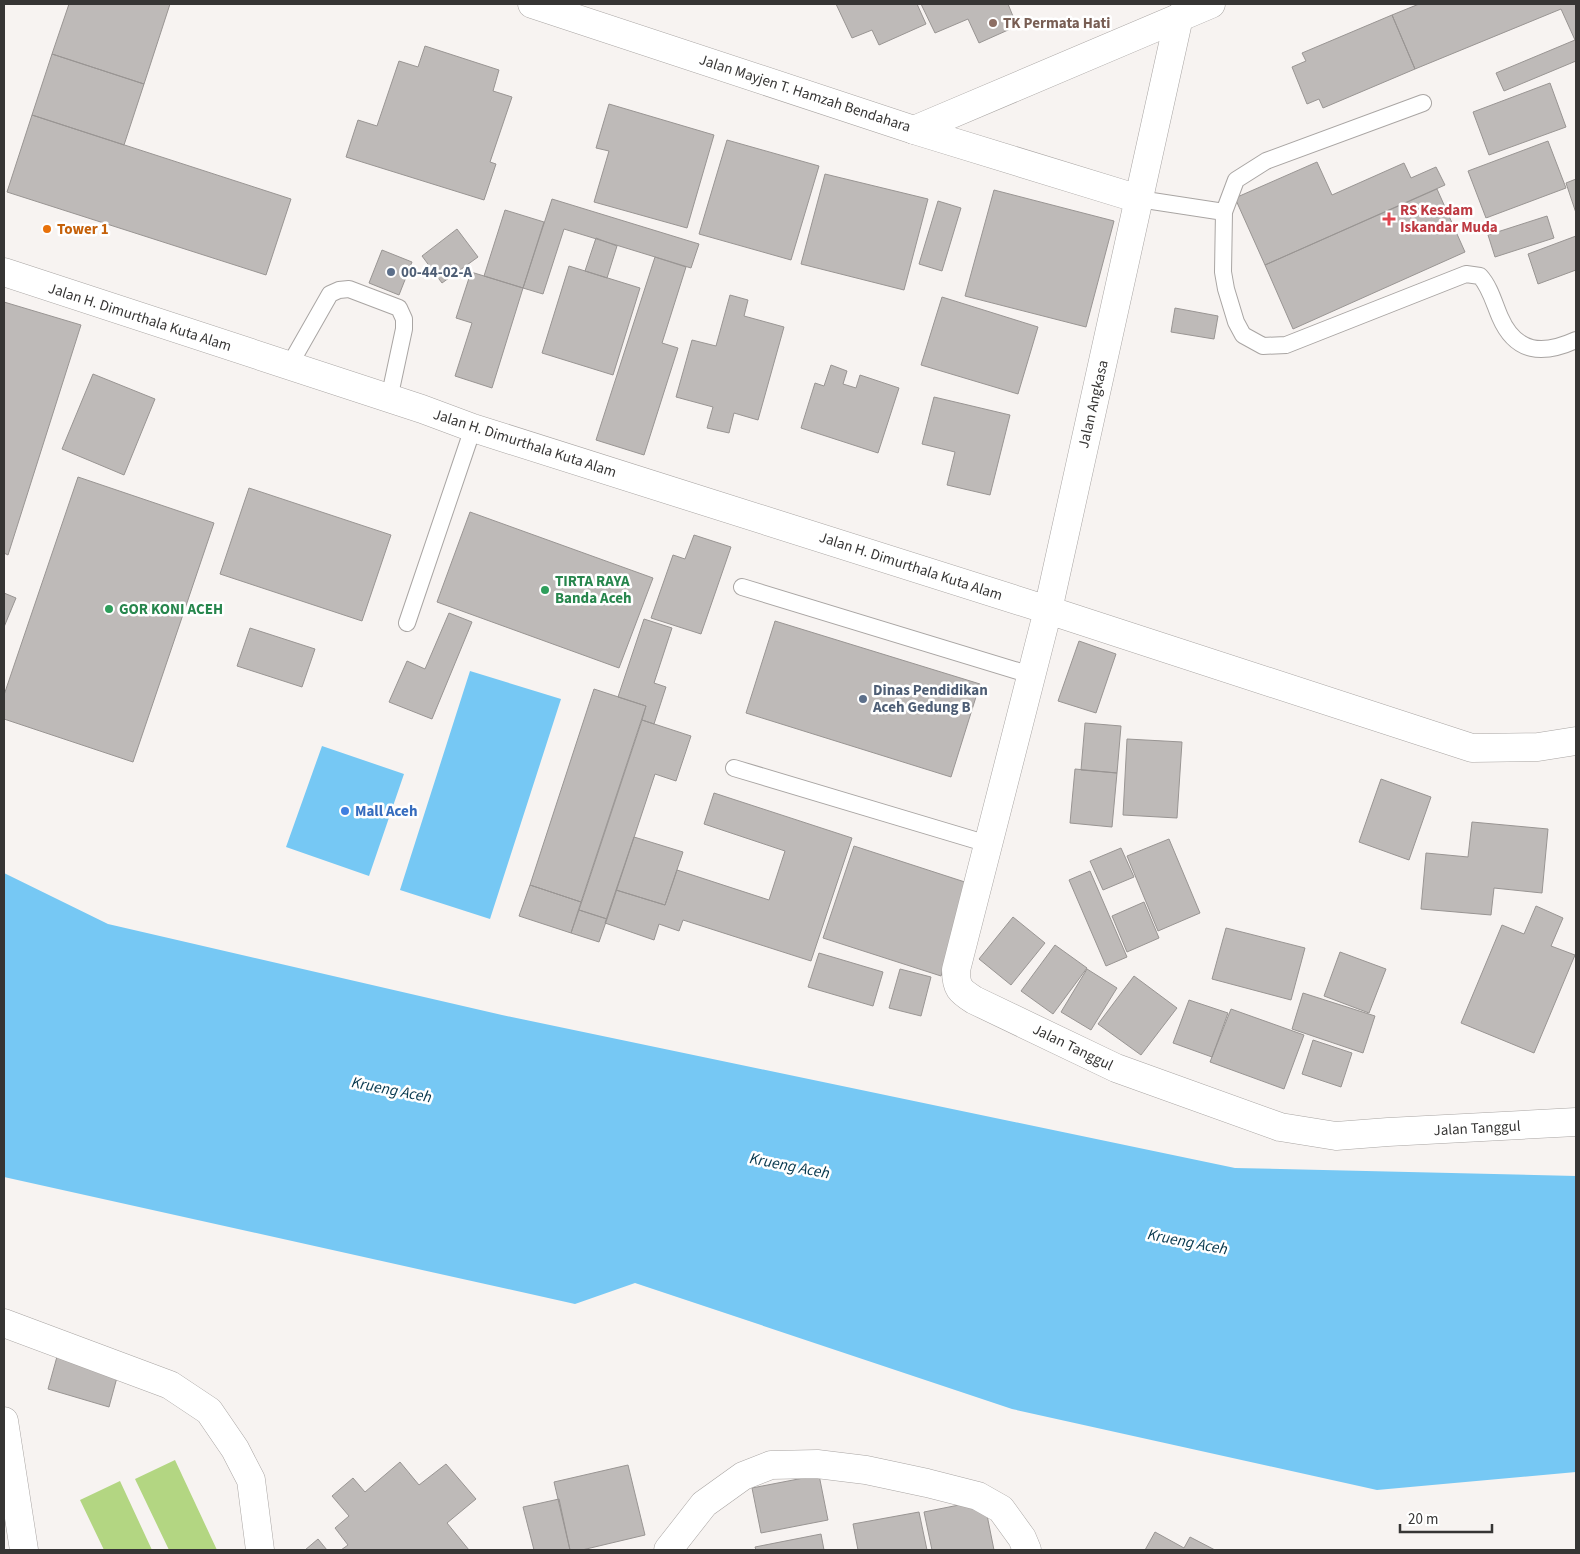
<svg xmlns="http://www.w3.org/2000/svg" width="1580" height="1554" viewBox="0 0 1580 1554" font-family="'Source Sans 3',sans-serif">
<rect width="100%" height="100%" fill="#f7f3f1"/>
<path fill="#b3d682" d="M175 1460 217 1550H169L135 1479Z
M120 1481 152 1550H104L80 1500Z"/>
<path fill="#76c8f4" d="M470 671 561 699 490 919 400 890Z
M322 746 404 774 369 876 286 847Z
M4 873 108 924 502 1015 1235 1168 1576 1176V1472L1377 1490 1012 1409 635 1283 575 1304 4 1177Z"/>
<path fill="#bebab8" stroke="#999593" d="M69 4H170L144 84 52 54Z
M836 4H917L926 24 879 45 872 30 852 38Z
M921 4H1008L1017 26 979 43 968 19 935 33Z
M1419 4H1576V61L1504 91 1496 73 1575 40 1561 9 1415 69 1392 15Z
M1392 15 1415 69 1323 108 1319 99 1307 104 1292 67 1306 61 1302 53Z
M425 46 499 70 493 91 512 97 490 162 496 164 484 200 346 157 358 120 377 126 399 61 418 67Z
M52 54 144 84 124 145 32 115Z
M1550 83 1566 127 1489 155 1473 112Z
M609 104 714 135 687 228 594 202 609 151 596 148Z
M32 115 291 199 266 275 7 192Z
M727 140 819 166 791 260 699 234Z
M1548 141 1566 188 1486 218 1468 171Z
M1317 162 1332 195 1404 163 1411 178 1436 167 1445 185 1265 265 1235 198Z
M825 174 928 199 904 290 801 264Z
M1576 179V213L1566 183Z
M1437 189 1465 252 1293 329 1265 265Z
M994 190 1114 221 1086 327 965 296Z
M552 199 699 244 691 268 564 229 543 294 523 288Z
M938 201 961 208 942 271 919 264Z
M505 210 544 222 523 288 484 276Z
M1547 216 1554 238 1495 257 1488 235Z
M457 229 478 257 442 283 422 256Z
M1576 236V270L1538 284 1528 254Z
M596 238 617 246 607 278 585 271Z
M382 250 412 262 399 295 369 283Z
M655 257 686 267 662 343 678 348 644 455 596 440Z
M569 266 640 288 613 375 542 353Z
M471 272 523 288 492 388 455 376 472 323 456 318Z
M730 295 748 300 744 316 784 327 758 420 734 413 729 433 707 428 713 407 676 397 692 340 716 346Z
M942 297 1038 327 1018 394 921 365Z
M4 302 81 325 8 555 4 553Z
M1175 308 1218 316 1214 339 1171 332Z
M831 365 847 371 843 384 856 388 860 375 899 388 878 453 801 428 815 383 824 386Z
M93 374 155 399 124 475 62 449Z
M934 397 1010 415 990 495 947 485 955 452 922 444Z
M78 477 214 523 133 762 4 719V695Z
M249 488 391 535 362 621 220 574Z
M470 512 653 578 619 668 437 602Z
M694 535 731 547 701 634 651 618 673 555 685 559Z
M4 593 16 598 4 627Z
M449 613 472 622 432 719 389 702 407 661 425 669Z
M644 619 672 628 654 683 666 687 654 724 642 720 646 706 618 697Z
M775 621 980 684 951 777 746 713Z
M250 628 315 649 302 687 237 666Z
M1079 641 1116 654 1096 713 1058 701Z
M594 689 646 706 581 902 530 885Z
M642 720 691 736 676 781 655 774 607 919 579 910Z
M1085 723 1121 726 1117 773 1081 770Z
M1127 739 1182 742 1177 818 1123 815Z
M1075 769 1117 773 1112 827 1070 823Z
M1381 779 1431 797 1409 860 1359 842Z
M714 793 852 838 811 961 683 920 679 931 659 924 654 940 605 923 616 890 665 905 677 870 769 900 785 851 704 824Z
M1472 822 1548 829 1542 893 1494 888 1491 915 1421 909 1426 853 1468 857Z
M634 837 683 852 665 905 616 890Z
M1169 839 1200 913 1158 931 1127 856Z
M854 846 971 884 941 976 823 938Z
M1121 848 1134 877 1103 890 1090 861Z
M1090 871 1127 957 1106 966 1069 880Z
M530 885 581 902 571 933 519 916Z
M1144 902 1159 938 1127 952 1112 916Z
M1536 906 1563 918 1551 946 1575 955 1534 1053 1461 1023 1502 925 1524 934Z
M579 910 607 919 599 942 571 933Z
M1013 917 1045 943 1011 985 979 959Z
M1226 928 1305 948 1291 1000 1212 979Z
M1055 945 1087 968 1053 1014 1021 991Z
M1340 952 1386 969 1369 1013 1324 996Z
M819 953 883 972 873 1006 808 987Z
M900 969 931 977 921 1016 889 1008Z
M1087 969 1117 988 1091 1030 1061 1012Z
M1134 976 1177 1008 1141 1055 1098 1024Z
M1303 993 1375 1016 1363 1053 1292 1029Z
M1189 1000 1228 1013 1212 1057 1173 1043Z
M1231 1009 1304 1035 1284 1089 1210 1062Z
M1313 1040 1352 1053 1341 1087 1302 1074Z
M58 1353 119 1370 109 1407 48 1389Z
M400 1462 419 1485 446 1464 476 1499 447 1523 469 1550H341L348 1545 335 1528 349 1516 332 1496 353 1478 365 1492Z
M628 1465 645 1535 582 1550H570L554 1482Z
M819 1475 828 1520 761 1533 752 1488Z
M559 1499 570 1550H534L523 1507Z
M984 1500 994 1550H932L924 1512Z
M919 1512 927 1550H858L853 1524Z
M1155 1532 1184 1548 1190 1537 1215 1550H1145Z
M821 1534 824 1550H756L755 1547Z
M318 1539 327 1550H305Z"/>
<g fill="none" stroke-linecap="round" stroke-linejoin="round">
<g stroke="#a9a5a3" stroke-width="18">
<path id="service" d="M1139 199 1224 212 1223 272 1226 289 1236 322 1243 335 1263 346 1286 345 1466 274 1480 276C1490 287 1494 303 1500 317 1516 354 1543 355 1576 340
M1224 212 1236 180 1266 161 1423 103
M289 366 330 294 339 290 349 289 399 308 404 319V329L389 399
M742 587 1031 675
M407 623 473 428
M734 768 988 844"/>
</g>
<g stroke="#a9a5a3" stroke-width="29">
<path id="minor" d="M1179 17 1048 610 956 970C956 988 960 991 974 1000L1116 1068 1280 1127 1336 1136 1388 1132 1576 1122
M914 130 1139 199
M4 272 422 409 473 428 1048 610 1472 748 1538 747 1576 741
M4 1323 170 1385 209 1411 235 1449 251 1480 260 1550
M4 1421 24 1550
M668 1550 704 1504 743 1476 771 1465 817 1464 866 1470 927 1483 978 1496 1001 1509 1022 1538 1027 1550"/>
</g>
<g stroke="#a9a5a3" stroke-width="29">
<path id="tertiary" d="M532 4 914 130 1211 4"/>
</g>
<use href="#service" stroke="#fff" stroke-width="16"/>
<use href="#minor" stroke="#fff" stroke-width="28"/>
<use href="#tertiary" stroke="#fff" stroke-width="28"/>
</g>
<circle fill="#8d6e63" stroke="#fff" stroke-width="2" cx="993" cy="23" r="5"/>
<path fill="#e0444e" stroke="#fff" stroke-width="2" d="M1386.5 211.5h5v5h5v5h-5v5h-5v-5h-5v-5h5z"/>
<circle fill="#e8710a" stroke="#fff" stroke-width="2" cx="47" cy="229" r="5"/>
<g fill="#5c6f8a" stroke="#fff" stroke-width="2">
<circle cx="391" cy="272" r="5"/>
<circle cx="863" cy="699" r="5"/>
</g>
<g fill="#2e9e5b" stroke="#fff" stroke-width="2">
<circle cx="545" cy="590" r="5"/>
<circle cx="109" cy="609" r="5"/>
</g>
<circle fill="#3f7fe0" stroke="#fff" stroke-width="2" cx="345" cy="811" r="5"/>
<g text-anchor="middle" stroke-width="5" stroke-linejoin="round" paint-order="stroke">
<g font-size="15" font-weight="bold" fill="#785e54" stroke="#fff" text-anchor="start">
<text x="1003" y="28">TK Permata Hati</text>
</g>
<g font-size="15" fill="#363534" stroke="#fff">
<text transform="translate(805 93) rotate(18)" y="5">Jalan Mayjen T. Hamzah Bendahara</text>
<text transform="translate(140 317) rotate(18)" y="5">Jalan H. Dimurthala Kuta Alam</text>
<text transform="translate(1093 404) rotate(-77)" y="5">Jalan Angkasa</text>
<text transform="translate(525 443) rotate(18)" y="5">Jalan H. Dimurthala Kuta Alam</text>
<text transform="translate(911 566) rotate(18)" y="5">Jalan H. Dimurthala Kuta Alam</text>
<text transform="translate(1073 1047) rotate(26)" y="5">Jalan Tanggul</text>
<text transform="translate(1477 1128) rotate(-3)" y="5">Jalan Tanggul</text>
</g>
<g font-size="15" font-weight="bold" fill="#be3a42" stroke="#fff" text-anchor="start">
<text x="1400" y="215">RS Kesdam<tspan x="1400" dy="17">Iskandar Muda</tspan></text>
</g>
<g font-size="15" font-weight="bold" fill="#c56008" stroke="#fff" text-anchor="start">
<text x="57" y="234">Tower 1</text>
</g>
<g font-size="15" font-weight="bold" fill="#4e5e75" stroke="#fff" text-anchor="start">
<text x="401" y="277">00-44-02-A</text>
<text x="873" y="695">Dinas Pendidikan<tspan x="873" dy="17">Aceh Gedung B</tspan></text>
</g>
<g font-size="15" font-weight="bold" fill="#27864d" stroke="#fff" text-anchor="start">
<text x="555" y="586">TIRTA RAYA<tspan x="555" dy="17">Banda Aceh</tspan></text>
<text x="119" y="614">GOR KONI ACEH</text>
</g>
<g font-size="15" font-weight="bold" fill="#366cbe" stroke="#fff" text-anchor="start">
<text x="355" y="816">Mall Aceh</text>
</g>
<g font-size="16" font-style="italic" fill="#05374d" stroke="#fff">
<text transform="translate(392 1089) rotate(11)" y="6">Krueng Aceh</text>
<text transform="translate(790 1165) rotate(11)" y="6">Krueng Aceh</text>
<text transform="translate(1188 1241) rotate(11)" y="6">Krueng Aceh</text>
</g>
</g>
<rect width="1580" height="1554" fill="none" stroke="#363534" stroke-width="10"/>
<path d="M1400 1524v8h92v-8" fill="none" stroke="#363534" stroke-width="2.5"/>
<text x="1408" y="1524" font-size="15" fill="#363534" stroke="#ffffff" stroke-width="4" paint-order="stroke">20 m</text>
</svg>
